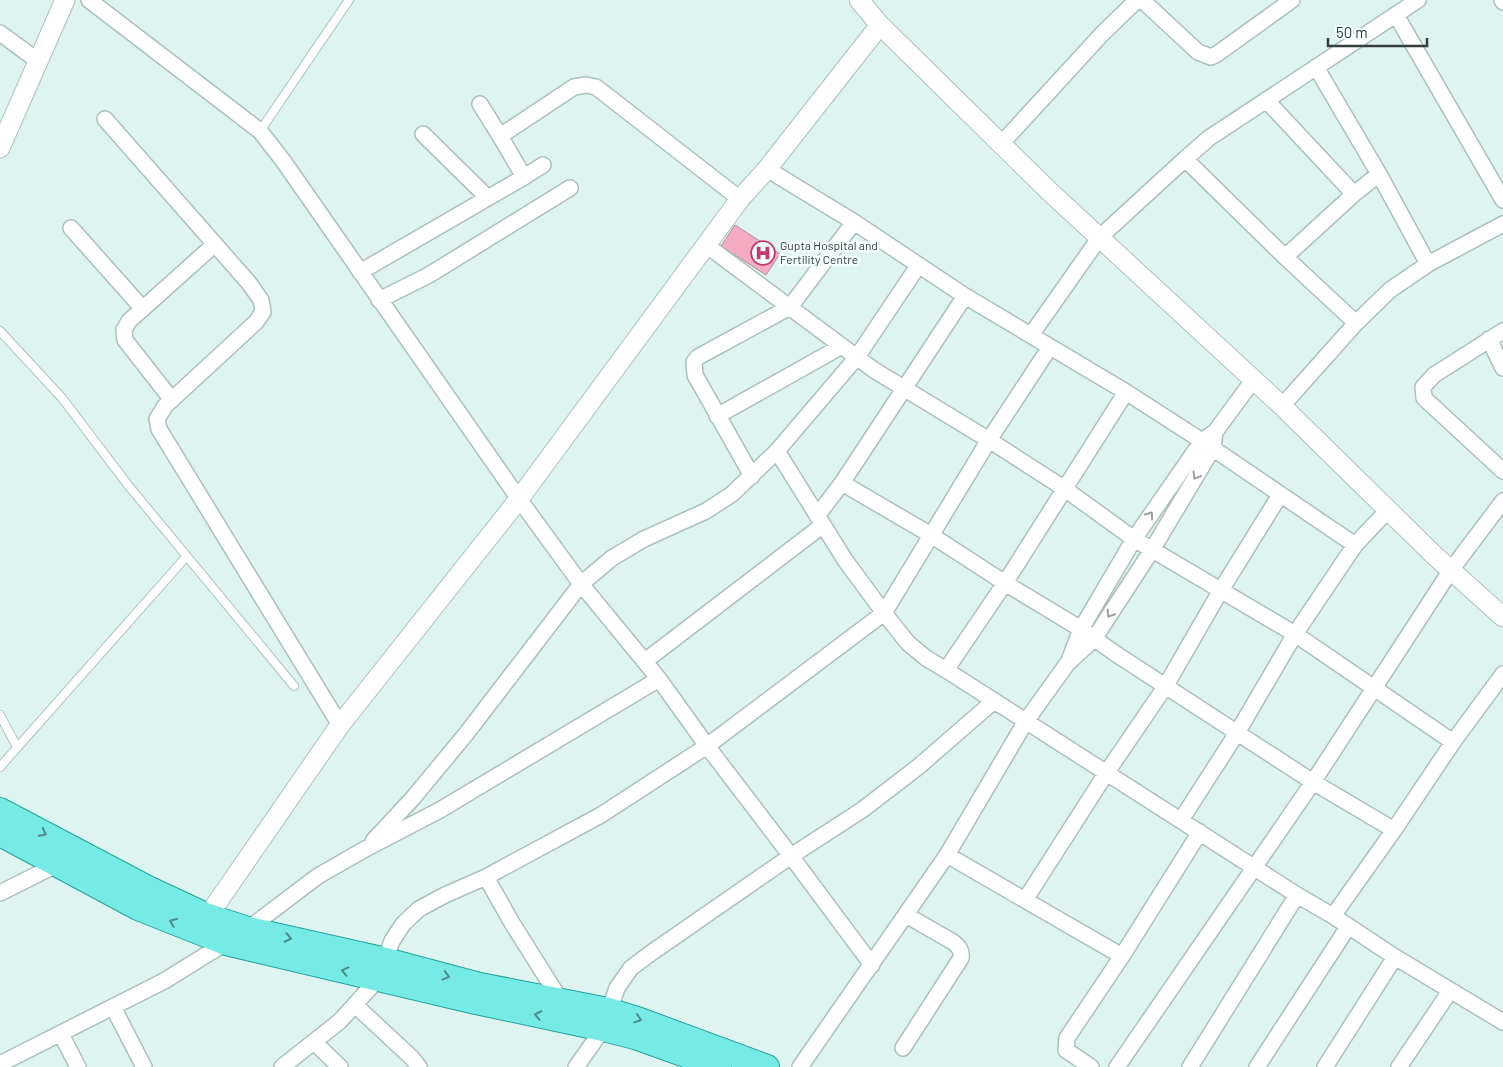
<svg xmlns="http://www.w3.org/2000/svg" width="1503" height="1067" viewBox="0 0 1503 1067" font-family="Barlow,sans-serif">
<rect width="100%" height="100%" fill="#def4f1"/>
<path fill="#f5abc1" stroke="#a8969b" d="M735 225 780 254 766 275 721 246Z"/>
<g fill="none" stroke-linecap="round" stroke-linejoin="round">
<g stroke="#abc0be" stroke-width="10">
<path id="service" d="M260 131 349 0
M0 331 62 398 128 485 294 686
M0 715 17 747
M0 767 186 557"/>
</g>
<g stroke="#abc0be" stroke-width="18">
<path id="minor" d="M89 0 260 131 284 162 519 499 581 584 659 679 707 746 791 856 872 965
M1142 0 1198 52 1211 57 1217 54 1292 0
M1502 0 1503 2
M1396 15 1503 200
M0 33 38 61
M1316 67 1379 174 1428 264
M1266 100 1354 194
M480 104 500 136 524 177
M105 119 249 283 261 300 263 312 256 322 165 406 157 419 159 429 340 725
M423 134 488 198
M500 136 574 87 586 85 596 87 740 199
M1001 144 1102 34 1137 0
M1185 159 1285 257 1356 323
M767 169 854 222 965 296 1126 392 1202 441 1355 545
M71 228 143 309
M706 245 874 370 989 440 1065 489 1134 539 1295 634 1453 742 1503 674
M1285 257 1354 194 1379 174
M918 266 857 357 777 451 845 560 884 613 908 643 926 658 946 670 1297 895 1333 916
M360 272 524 177 543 165
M379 300 429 275 570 188
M1503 331 1434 375 1423 387 1424 398 1503 471
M1031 335 1100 237 1185 159 1209 138 1418 0
M1489 339 1503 368
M172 400 125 340 124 330 129 321 215 244
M1282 406 1356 323 1390 290 1428 264 1503 224
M717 416 842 346
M752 476 695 375 694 362 698 357 790 307 854 222
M842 483 931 535 1005 583 1081 629 1116 654 1313 782 1394 830
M817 516 842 483 965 296
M645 661 823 525
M1069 661 1081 629 1134 539 1202 441 1215 432 1254 379
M946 670 1005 583 1126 392
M1453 742 1394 830 1333 916 1395 957 1503 1022
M1181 820 1237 733 1295 634 1355 545 1388 510
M373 841 413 798 466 734 581 584 612 558 644 539 706 511 732 494 777 451
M947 855 1122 956
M486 877 512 923 563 1004
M0 893 56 865
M1025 900 1107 772 1165 687 1221 590 1280 495
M355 1005 412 1058 419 1067
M113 1007 144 1067
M61 1034 78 1067
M314 1042 340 1067
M903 1048 961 958C962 950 959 947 953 942L906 915
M0 1064 164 981 248 929 318 876 367 848 440 810 659 679
M282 1067 340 1021 378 979 392 941 403 924 419 909 445 895 486 877 601 815 707 746 884 613 989 440 1050 347
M576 1067 603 1029 617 988 631 968 651 953 791 856 862 810 918 767 994 701
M800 1067 947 855 1026 721 1067 664 1094 639 1152 550 1213 448 1215 432
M1091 1067 1066 1050 1067 1038 1122 956 1200 832
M1117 1067 1313 782 1451 570 1503 501
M1190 1067 1297 895
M1257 1067 1348 927
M1325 1067 1395 957
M1399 1067 1450 991"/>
</g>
<g stroke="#abc0be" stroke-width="21">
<path id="tertiary" d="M859 0 880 25 1050 192 1282 406 1435 556 1503 617
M0 148 65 0
M201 926 340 725 519 499 740 199 767 169 880 25"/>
</g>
<g stroke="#23a49e" stroke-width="26">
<path id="primary" d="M0 810 148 888 208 916 248 929 386 960 480 985 608 1010 640 1020 767 1067
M0 834 138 908 226 943 476 1002 603 1029 635 1037 719 1067"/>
</g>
<use href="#service" stroke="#fff" stroke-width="8"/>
<use href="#minor" stroke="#fff" stroke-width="15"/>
<use href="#tertiary" stroke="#fff" stroke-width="19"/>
<use href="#primary" stroke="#76eae5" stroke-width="24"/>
</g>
<defs><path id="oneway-chevron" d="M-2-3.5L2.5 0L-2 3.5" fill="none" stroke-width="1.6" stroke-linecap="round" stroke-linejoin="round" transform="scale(1.25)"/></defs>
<g stroke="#9a9e9e">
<use href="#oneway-chevron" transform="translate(1196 476) rotate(121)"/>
<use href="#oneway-chevron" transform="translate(1150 515) rotate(-55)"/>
<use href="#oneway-chevron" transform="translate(1110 614) rotate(123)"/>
</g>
<g stroke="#528b88">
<use href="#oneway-chevron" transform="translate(43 833) rotate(28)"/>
<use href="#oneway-chevron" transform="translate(173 922) rotate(-158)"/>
<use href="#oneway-chevron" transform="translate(288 938) rotate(12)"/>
<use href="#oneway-chevron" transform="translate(345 971) rotate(-167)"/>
<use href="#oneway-chevron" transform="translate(446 976) rotate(15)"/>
<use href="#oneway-chevron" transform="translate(538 1015) rotate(-168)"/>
<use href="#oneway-chevron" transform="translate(638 1019) rotate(18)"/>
</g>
<defs>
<g id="hospital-ring" transform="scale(1.25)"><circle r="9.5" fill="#f2fffd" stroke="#c33971" stroke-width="1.5"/><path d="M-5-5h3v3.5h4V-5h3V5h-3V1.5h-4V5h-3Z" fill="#c33971"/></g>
</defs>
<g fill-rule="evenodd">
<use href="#hospital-ring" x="763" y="253"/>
</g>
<g text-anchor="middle" stroke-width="5" stroke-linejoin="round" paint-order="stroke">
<g font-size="12" fill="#353d3c" stroke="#f2fffd" text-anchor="start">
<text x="780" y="250">Gupta Hospital and<tspan x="780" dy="14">Fertility Centre</tspan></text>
</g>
</g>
<path d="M1328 38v8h99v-8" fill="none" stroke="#353d3c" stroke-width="2.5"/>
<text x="1336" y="38" font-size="15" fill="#353d3c" stroke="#f2fffd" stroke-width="4" paint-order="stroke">50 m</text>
</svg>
